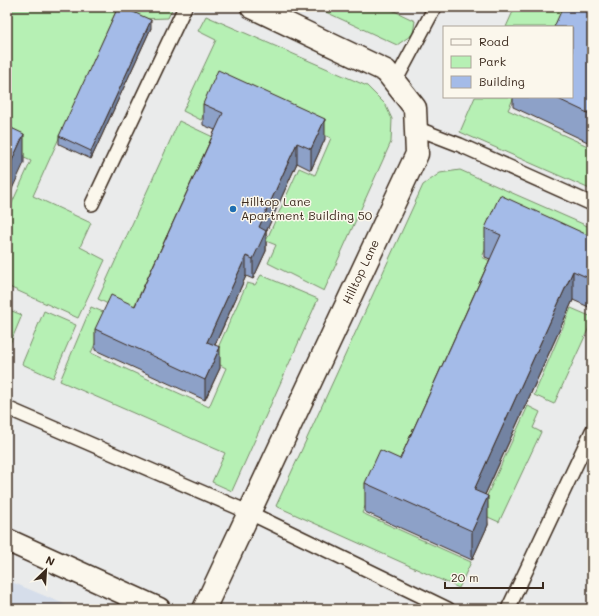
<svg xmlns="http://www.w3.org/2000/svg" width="599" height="616" viewBox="0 0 599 616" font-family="Mali,sans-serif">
<rect width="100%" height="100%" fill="#eaebeb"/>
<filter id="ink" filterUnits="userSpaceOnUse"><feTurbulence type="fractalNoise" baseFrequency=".025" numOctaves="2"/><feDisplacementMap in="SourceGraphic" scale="8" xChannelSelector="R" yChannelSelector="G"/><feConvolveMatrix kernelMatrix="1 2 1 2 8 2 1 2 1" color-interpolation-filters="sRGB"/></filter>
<g filter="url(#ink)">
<path fill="#d5ddea" d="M7 580 76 609H7Z"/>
<path fill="#b6f0b4" stroke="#788d69" d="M7 7H173L168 18 141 19 117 9 33 196 91 223 80 247 105 260 78 318 7 286V214L31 161 7 150Z
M315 7H388V8L415 21 413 34 397 45Z
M515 7H572L563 27H506Z
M206 16 367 86 385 104 392 119 391 142 324 291 268 263 276 245 266 241 299 168 315 175 331 138 217 87 201 120 183 111 216 40 198 31Z
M475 97H514L508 110 592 148V190L460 132Z
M179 121 213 137 130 315 98 299Z
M460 170 592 228V263L498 221 482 257 498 265 398 486 379 477 362 513 471 562 459 588 276 506 423 185 440 173Z
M261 275 318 299 232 491 212 482 225 453 60 381 91 307 108 314 91 353 209 407 226 368 212 361 247 283 255 285Z
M571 308 592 317V321L554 404 534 395Z
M7 309 22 315 7 351Z
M44 311 76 325 53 378 22 364Z
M528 406 540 412 533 428 541 432 499 522 479 513Z"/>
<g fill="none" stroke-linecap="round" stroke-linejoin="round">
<g stroke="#3b2a1e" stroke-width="16">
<path id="service" d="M395 82 435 7
M416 128 460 145 592 204
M92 204 185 7
M7 408 248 512 448 609
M508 609 592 431"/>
</g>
<g stroke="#3b2a1e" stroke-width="25">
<path id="minor" d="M204 609 417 154 415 108 386 71 252 7"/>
</g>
<g stroke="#3b2a1e" stroke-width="25">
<path id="secondary" d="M7 540 159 609"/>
</g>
<use href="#service" stroke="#fbf7ec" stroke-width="13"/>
<use href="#minor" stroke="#fbf7ec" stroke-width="22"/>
<use href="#secondary" stroke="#fbf7ec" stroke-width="22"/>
</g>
<path fill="#8da1c8" stroke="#3b2a1e" d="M592 7V144L513 107V97H572Z
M151 28 91 159 59 144V136Z
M203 104 325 139 311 170 297 163 266 232V251L253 279 246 276 215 345 220 368 205 400 95 350V329L135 306 215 130 203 125Z
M485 228 592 237V305L591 308 573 300 485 495 488 525 472 560 365 512V483L400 459 490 259 485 257Z"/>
<path fill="#7383a2" stroke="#3b2a1e" d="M151 20V28L91 159V151Z
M325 119V139L311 170V149Z
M24 134V163L7 200V171Z
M297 143V163L266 232V251L253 279V259L259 227Z
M246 256V276L207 362V342Z
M573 271V300L474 519V490Z
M592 276V305L591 308V279Z
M220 347V368L205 400V380Z
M488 496V525L472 560V531Z"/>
<path fill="#a4bbe8" stroke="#3b2a1e" d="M118 7H122L151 20 91 151 59 136Z
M563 7H592V115L554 97H572V27H554Z
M218 70 325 119 311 149 297 143 259 227 266 231 253 259 246 256 207 342 220 347 205 380 95 329 111 295 135 306 223 113 203 104Z
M7 126 24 134 7 171Z
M500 195 592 237V276L591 279 573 271 474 490 488 496 472 531 365 483 380 450 400 459 501 235 485 228Z"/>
</g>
<circle fill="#1f6fb2" stroke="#fbf7ec" stroke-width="1.5" cx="233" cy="209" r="4"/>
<g text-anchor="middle" stroke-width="3" stroke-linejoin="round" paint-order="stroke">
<g font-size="12" fill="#3b2a1e" stroke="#fbf7ec" text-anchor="start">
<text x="241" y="206">Hilltop Lane<tspan x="241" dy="14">Apartment Building 50</tspan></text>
</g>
<g font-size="12" fill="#3b2a1e" stroke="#fbf7ec">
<text transform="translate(361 272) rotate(-65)" y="4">Hilltop Lane</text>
</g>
</g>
<rect width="599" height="616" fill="none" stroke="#fbf7ec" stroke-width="24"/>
<rect x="12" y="12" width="575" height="592" fill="none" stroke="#3b2a1e" stroke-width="1.5" filter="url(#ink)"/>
<rect x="443" y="26" width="130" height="72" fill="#fbf7ec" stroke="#aea59a"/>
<rect x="451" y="39" width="20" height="6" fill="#fbf7ec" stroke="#aea59a"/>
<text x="479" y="46" font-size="12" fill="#3b2a1e">Road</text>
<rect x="451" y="56" width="20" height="12" fill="#b6f0b4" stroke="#aea59a"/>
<text x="479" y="66" font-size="12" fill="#3b2a1e">Park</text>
<rect x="451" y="76" width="20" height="12" fill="#a4bbe8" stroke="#aea59a"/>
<text x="479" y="86" font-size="12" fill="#3b2a1e">Building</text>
<g transform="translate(46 570) rotate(25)" stroke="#fbf7ec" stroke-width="3" paint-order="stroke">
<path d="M0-3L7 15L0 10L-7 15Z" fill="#3b2a1e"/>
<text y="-6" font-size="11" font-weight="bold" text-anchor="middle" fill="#3b2a1e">N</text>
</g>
<path d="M445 582v6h98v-6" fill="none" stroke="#3b2a1e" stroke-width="2"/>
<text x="451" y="582" font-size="12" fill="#3b2a1e" stroke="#fbf7ec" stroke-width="3" paint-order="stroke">20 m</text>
</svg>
